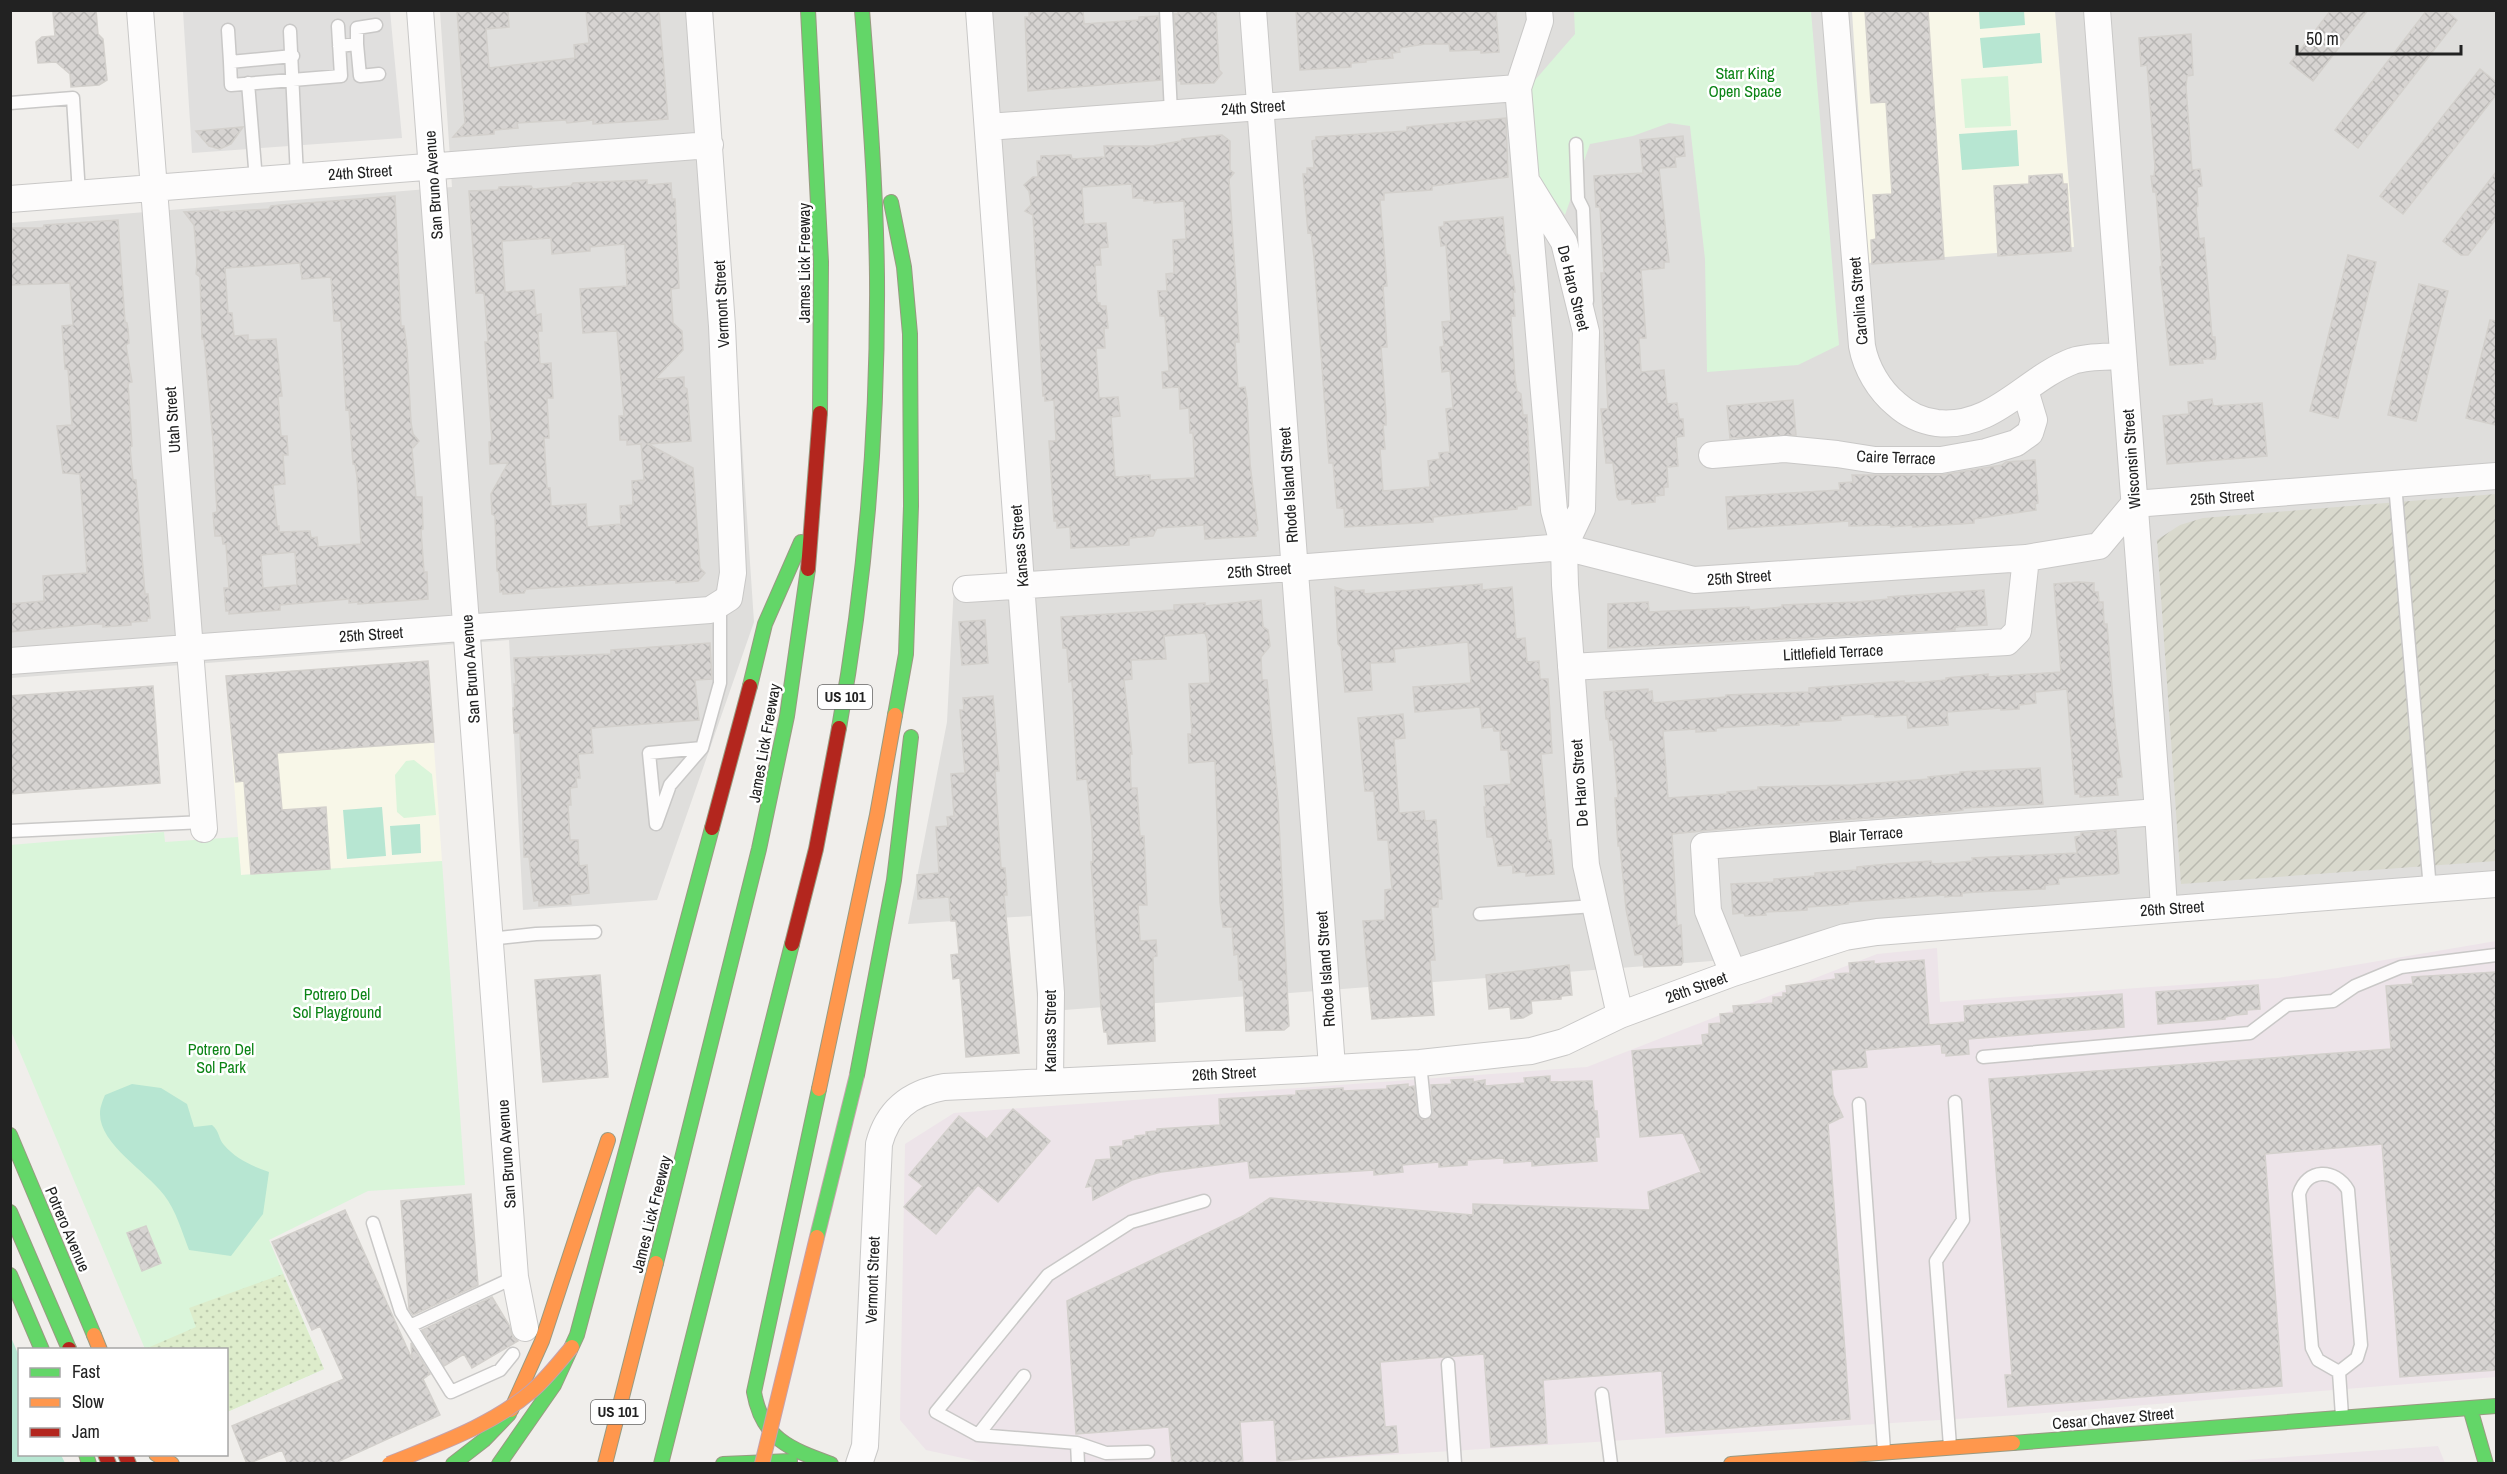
<svg xmlns="http://www.w3.org/2000/svg" width="2507" height="1474" viewBox="0 0 2507 1474" font-family="'Archivo Narrow',sans-serif">
<defs>
<pattern id="construction-furrows" width="10" height="10" patternUnits="userSpaceOnUse" patternTransform="scale(1.5)"><rect width="10" height="10" fill="#d9d9cd"/><path d="M-1 1l2-2M0 10L10 0M9 11l2-2" fill="none" stroke="#babab0"/></pattern>
<pattern id="garden-dots" width="8" height="8" patternUnits="userSpaceOnUse" patternTransform="scale(1.5)"><rect width="8" height="8" fill="#ddeccb"/><path d="M2 2h.1M6 6h.1" fill="none" stroke="#bdcaae" stroke-width="1.8" stroke-linecap="round"/></pattern>
<pattern id="building-cross-hatch" width="8" height="8" patternUnits="userSpaceOnUse" patternTransform="scale(1.5)"><rect width="8" height="8" fill="#d7d4d2"/><path d="M0 0l8 8M0 8l8-8" fill="none" stroke="#b8b6b4"/></pattern>
</defs>
<rect width="100%" height="100%" fill="#f0eeeb"/>
<path fill="#dfdedc" d="M440 11H713L754 622 657 900 523 910 509 640 11 678V223L452 187Z
M982 11H2496V886L1712 961 1038 1012 1031 916 908 924 947 722 954 584 1024 579Z"/>
<path fill="#ede4e9" d="M2496 941V1377L2018 1415 1248 1464 985 1463 926 1450 900 1420 905 1144 954 1113 1587 1067 1877 954 1937 948 1940 1002 2278 978Z
M2438 1446 2445 1463H2205Z"/>
<path fill="#f8f7e8" d="M1852 11H2055L2074 247 1868 263Z
M428 661 442 861 241 875 226 676Z"/>
<path fill="url(#construction-furrows)" d="M2496 494V861L2181 884 2157 540 2180 525 2203 518Z"/>
<path fill="#daf5da" d="M1574 11H1811L1839 345 1798 365 1707 372 1705 259 1690 126 1669 123 1633 136 1590 144 1565 215 1538 176 1529 87 1575 34Z
M2008 76 2011 126 1965 128 1961 79Z
M414 760 432 774 436 815 404 818 397 812 395 775 406 761Z
M164 832 165 842 238 837 241 875 442 861 465 1185 368 1191 269 1240 324 1369 227 1412 226 1350 145 1349 11 1031 10 845Z"/>
<path fill="url(#garden-dots)" d="M283 1274 324 1369 227 1412 226 1350 145 1349 196 1327 189 1308Z"/>
<path fill="#b7e6d2" d="M1979 11H2024L2025 25 1980 29Z
M2040 33 2042 63 1983 68 1980 38Z
M2017 130 2019 166 1962 170 1959 134Z
M382 807 386 856 347 859 343 810Z
M420 824 421 853 392 855 390 826Z
M132 1084 161 1088 187 1104 194 1127 212 1125C220 1132 218 1138 224 1145 236 1159 252 1166 269 1172L263 1214 231 1256 189 1250C182 1232 176 1210 164 1195 146 1171 99 1144 100 1113 100 1107 103 1100 105 1095Z
M10 1335 19 1356 20 1454 61 1455 65 1463H11Z"/>
<path fill="#e0dfde" d="M183 11H390L402 138 192 153Z"/>
<path fill="url(#building-cross-hatch)" stroke="#d3d0cc" stroke-width="1.5" fill-rule="evenodd" d="M65 10H96L98 34 103 39 107 80 99 85 71 87 70 74 56 62 38 63 36 42 42 37 55 36 53 12Z
M457 10H508L509 27 486 29 489 68 575 58 574 45 589 43 586 10H659L668 119 593 124V120L567 123 566 120 517 123 518 128 494 130V134L453 137 465 123Z
M1029 10H1083L1084 24 1139 20V17L1158 16 1161 80 1028 91 1025 17H1029Z
M1178 10H1216L1219 70 1222 73 1214 83 1181 84V81H1178L1174 14H1178Z
M1296 10H1496L1499 52 1481 53V50L1450 51 1449 44H1425L1399 48 1400 52 1392 53 1393 58 1366 60V62L1351 63V67L1300 70Z
M1865 10H1928L1944 259 1872 264 1871 240 1876 239 1873 195 1892 194 1886 102 1871 103Z
M2331 10H2368L2313 81 2290 63Z
M2427 10H2445L2457 20 2358 148 2335 130Z
M2191 34 2193 75 2187 76 2186 87 2192 170 2200 169 2202 186 2197 187 2198 206 2196 207 2199 239 2204 238 2212 337H2215L2216 355 2215 359H2202L2203 363 2170 365 2160 267 2162 266 2156 192H2153L2151 176H2154L2155 167 2147 65 2141 66 2139 38Z
M2480 69 2496 82V95L2403 214 2380 196Z
M1506 118 1508 177 1432 186V190L1384 193V200H1380L1387 286H1383L1387 347H1381L1386 414V425H1383L1385 449H1380L1383 491 1430 487 1428 461 1440 459 1439 453 1450 452 1446 409 1453 408 1450 371 1442 372 1440 347 1444 346 1442 322 1451 321 1446 245 1441 246 1439 227 1444 226V222L1503 217 1506 254 1510 255 1515 292H1513L1515 316H1511L1515 379 1517 391 1521 394 1523 415H1527L1531 505 1517 506V509L1433 517V522L1345 527 1344 508H1337L1333 463H1329L1314 257 1311 232 1308 233 1303 174H1307V168H1314L1312 141 1316 140V137L1407 131V127Z
M243 127 231 144 220 149 209 146 196 131Z
M1222 135 1230 141V170L1234 173 1229 179 1236 287 1239 342H1235L1238 388 1245 387 1247 399 1250 464 1258 530 1255 532 1256 536 1205 539 1204 525 1157 528 1153 536 1129 538V545L1071 548 1070 527 1057 528V521H1054L1049 441H1056L1054 400 1045 401V396H1043L1033 215 1025 211 1031 205 1029 191 1024 185 1033 177H1038L1037 161H1041V156L1071 155 1072 159 1105 157 1104 146H1152L1181 141 1182 139ZM1132 184 1133 198H1144V201L1154 200V203L1184 201 1186 239 1173 240 1174 273 1166 274 1167 291H1158L1160 316H1165L1169 371 1162 372 1163 388 1179 387 1180 409 1189 408 1190 433H1193L1195 478 1150 480V475L1115 477 1111 417 1120 416 1118 397 1099 398 1096 348H1105L1104 328H1108L1106 306H1100V303H1097L1095 265H1101L1100 248 1108 247 1106 223 1084 224 1082 187Z
M1683 136 1685 156 1675 157 1676 167 1659 168 1669 262H1664V268L1641 270 1646 338H1639L1641 372 1664 370 1667 404 1677 403 1679 419H1683L1684 436 1676 437 1678 466 1667 467 1668 487H1664V495L1655 496V502L1632 504V499L1619 500 1617 497 1613 463H1606L1601 409H1608L1601 273H1604L1600 207H1596L1594 176 1643 173 1640 140Z
M2496 172V219L2468 255H2461L2443 241Z
M2062 174 2063 184H2067L2071 251 1998 256 1994 186 2029 184V176Z
M647 180V185L671 183 672 199H675L679 288 671 289 673 323 682 331 683 350 655 379 684 377V387L687 389 691 441 648 444 693 468 700 568 705 573 698 581 676 583V580L526 589 524 593 503 594V591L500 592 499 572 497 571 495 516 492 514 491 494 508 463 490 464 489 442 492 441 485 342H488L484 293H476L469 191 498 190 499 187 531 186 533 189 571 186 573 183ZM551 238 552 254 590 251V247L625 244 627 286 580 289 583 333 617 331 624 416H619L620 440H627V445L641 444 644 480 632 481 633 505 620 506 621 524 587 527 586 504 551 506 550 488H547L544 438H549L547 398H553L551 363 540 364 538 331H542L541 314 536 315 534 290 505 292 502 241Z
M395 196 401 326H404L407 349 411 423 413 434 419 441 412 449 416 497H422L423 529 421 530 424 572H427L428 599 358 604V602L349 603V599L280 605V610L229 614V611H226L224 588H229L226 544H223L222 536H215L213 513 217 512 213 441 204 339H202L200 277 196 274 197 263 194 225 184 212 218 210 220 212 269 209 271 206 282 205ZM300 263 302 279 331 277 334 321H341L346 410 349 409 353 464H355L357 477 361 544 318 547 317 537 311 538 310 531 279 532V526H277L273 485 285 484 283 455H288L287 436H281L278 396H282L276 339 248 340V335L234 336 232 313H228L225 268ZM295 552 297 585 263 588 261 555Z
M118 220 125 322 127 323 128 329 129 343 126 345 132 382 128 383 132 446 130 447 133 480H136L145 594H148L150 618H147V621L131 622V625L103 627V624H93L10 632V604L44 601 43 576 87 573 80 474 63 473 57 426 72 425 68 369H65L62 326 73 325 70 283 10 285V228H43L44 225Z
M2348 255 2376 262 2338 418 2310 411Z
M2419 284 2448 291 2416 421 2388 415Z
M2490 320 2496 321V425L2466 418Z
M2212 399 2213 406 2262 403 2267 456 2167 464 2163 416 2189 414 2188 402Z
M1793 400 1796 435 1730 438 1727 406Z
M2035 460 2038 503 2035 504 2036 510 1974 519V523L1913 527V525L1891 527V525L1849 526V521L1728 529 1726 497 1840 490 1839 483 1853 482 1852 475H1941L2002 465 2006 462Z
M2079 582 2094 583V592H2098L2099 602H2103L2104 624H2107L2115 725 2122 777 2116 778 2118 795 2080 797V794H2075L2067 689 2035 692 2036 703 2019 705V709L2001 710V708L1947 712 1948 725 1908 728 1907 715 1875 717 1874 714 1840 716 1841 720 1831 721 1798 722 1799 725 1781 726V724L1716 728V731L1696 732V729L1663 731 1668 798 1727 794V792L1758 790V787L1853 785 1929 779 1928 777 1960 774V772L2040 768 2043 804 1963 808V810L1931 814 1761 825 1672 834 1677 926 1681 925 1683 962 1681 965 1644 967 1643 954 1635 955 1626 909 1620 846H1618L1615 798H1618L1613 740H1610L1608 719H1606L1604 692 1648 689V692L1652 691 1653 703 1726 697V695L1809 692V688L1904 681V683L1925 682 1946 680V678L1988 674V677L2061 672 2054 584Z
M1482 584V590L1512 587 1516 639 1525 638 1527 662 1539 661 1540 679H1548L1552 753 1541 754 1548 840H1551L1554 874 1526 876V872L1513 873V865L1498 866 1493 837H1487L1484 807H1486L1484 786 1511 784 1508 750H1501L1500 731H1494L1493 727 1482 728 1480 707 1415 712 1413 687 1471 683 1468 642 1394 649 1395 662 1370 663 1372 690 1345 692 1341 647 1338 644 1335 587 1346 591 1364 590V594Z
M1984 590 1987 625 1955 627V630L1608 648V604L1648 602 1649 612 1749 607 1750 610 1782 607V605L1857 602 1889 599 1888 597Z
M1261 600 1263 627 1268 630 1270 646 1261 657 1262 680H1267L1278 802 1289 1026 1284 1030 1246 1031 1243 980H1239L1238 954 1234 955 1232 927H1223L1220 902 1215 761 1189 763 1188 734H1192L1189 684 1210 683 1207 639 1205 633 1164 636 1166 659 1131 660 1132 679 1124 680 1132 754H1130L1131 788H1137L1140 836H1144L1147 905H1138L1140 941 1156 940 1157 956 1153 957 1155 1041 1108 1044 1107 1032H1104L1101 1008 1091 862H1093L1092 829 1087 779 1077 780 1072 681 1069 682 1067 648H1063L1061 617 1174 610V605L1205 603V606Z
M985 620 988 663 962 665 959 622Z
M710 643 712 679 695 680 699 720 591 728 593 753 578 754 580 778H576L577 787 570 788 571 805H568L570 840H578L579 866 587 865 589 893 570 895 571 904 539 906V900L534 901 529 857H524L520 733H514L513 708H515L514 684H516L514 658 611 654V650Z
M428 661 434 742 277 753 282 810 326 807 330 869 251 874 244 781 236 782 226 676Z
M153 686 160 783 10 794V696Z
M993 696 999 771H995L998 820 1001 868H1005L1007 895H1004L1019 1053 966 1057 960 978 953 979 951 955 959 954 956 921H951L949 897 918 899 917 875 939 873 936 827 948 826 947 817 954 816 951 774 965 773 960 710H964L963 698Z
M1403 714 1405 738 1394 739 1399 813 1424 811 1425 821 1436 820 1442 899H1438V907H1431L1435 960H1430L1434 1015 1372 1019 1363 921 1385 920V890L1392 889 1388 840H1378L1374 791H1365L1358 718Z
M2116 830 2119 873 2116 874 2058 878 2059 884 2045 885V889L1995 891 1962 893V896H1953L1945 897V895L1848 902V904L1838 905 1807 907V910L1765 912 1766 915 1745 916 1744 913 1733 914 1731 884 1774 882V879L1815 876V873L1857 870V867L1888 864 1931 861 1932 864 1951 863 1973 861 1972 858 2077 853 2075 837 2081 836V833Z
M1924 960 1929 1025 1965 1022 1964 1006 2122 994 2124 1027 1968 1039 1969 1054 1946 1056V1053H1942L1941 1044 1865 1050 1867 1067 1831 1070 1833 1095 1843 1117 1828 1124 1850 1419 1666 1433 1662 1371 1543 1380 1547 1443 1491 1447 1484 1354 1380 1362 1385 1427 1396 1426 1398 1452 1277 1461 1274 1420 1240 1422 1243 1464H1172L1169 1427 1076 1434 1067 1301 1243 1216 1270 1198 1473 1215V1204L1650 1210 1648 1192 1701 1172 1683 1133 1640 1137 1632 1051 1703 1045 1702 1035 1709 1034V1024L1721 1023 1720 1014 1734 1013 1733 1006 1773 1003V997H1783V993H1787L1786 986 1836 979 1835 974 1850 973 1849 963 1874 961V964Z
M1569 965 1572 995 1561 996V999L1531 1001 1532 1013 1523 1018 1511 1019 1510 1007 1489 1009 1486 975Z
M2496 972V1370L2400 1377 2382 1144 2265 1154 2282 1386 2008 1407 2005 1375H2012L1989 1079 2391 1049 2386 986 2413 984 2412 977Z
M600 975 608 1077 543 1082 535 980Z
M2258 985 2260 1009 2247 1010V1014L2235 1015 2225 1017V1019L2158 1024 2156 992Z
M1550 1076V1082L1592 1081 1594 1111H1597L1599 1137H1595L1597 1161 1532 1166V1161L1504 1163V1158L1467 1160V1165L1439 1167V1162L1402 1165 1403 1172 1374 1175V1170L1250 1178 1248 1161 1161 1172 1132 1180 1093 1200 1092 1186 1086 1187 1096 1160 1111 1159 1110 1147 1123 1146V1141L1135 1139V1136L1146 1135V1132L1157 1131V1129L1220 1125 1219 1099 1296 1095V1091L1343 1088V1091L1387 1089V1086L1408 1084V1087L1414 1086 1418 1116 1425 1120 1430 1118 1433 1112 1431 1085 1452 1084 1451 1080 1473 1079V1082L1485 1080V1086L1525 1083 1524 1078Z
M1013 1109 1050 1141 998 1202 978 1185 936 1234 904 1207 923 1186 909 1175 959 1116 987 1139Z
M471 1194 478 1285 413 1315 409 1309 401 1201Z
M345 1210 412 1359 411 1343 430 1374 423 1379 440 1415 333 1464H288L282 1450 247 1464 232 1426 344 1379 320 1326 312 1330 272 1242Z
M146 1226 161 1263 142 1271 127 1233Z
M492 1297 509 1325 513 1337 518 1341 472 1368 464 1354 444 1366 422 1330Z"/>
<g fill="none" stroke-linecap="round" stroke-linejoin="round">
<g stroke="#c9c8c7" stroke-width="15">
<path id="lane" d="M1166 10 1171 113
M228 30 230 62 293 56
M290 31 297 177
M357 44V28L376 25
M339 46 357 44 360 76 379 74
M230 62 231 85 341 76 338 26
M248 83 256 180
M10 103 73 98 79 194
M1576 144 1578 199 1583 209 1587 301
M2395 484 2430 889
M702 748 670 785 656 824 649 753 702 748 720 683V605
M10 831 204 822
M1480 914 1594 906
M490 939 536 934 595 932
M1983 1057 2250 1033 2287 1005 2333 1001 2355 986 2401 967 2496 955
M1420 1063 1425 1112
M1859 1104 1884 1450
M373 1223 401 1312 410 1326 515 1277
M410 1326 451 1392 500 1370 513 1354
M1448 1364 1455 1464
M2339 1372 2318 1360 2312 1348 2299 1194C2307 1168 2335 1168 2348 1190L2361 1345 2357 1358 2339 1372 2342 1416
M1602 1394 1611 1464
M978 1435 1024 1376
M1077 1443 1106 1453 1148 1452
M1950 1446 1936 1261 1963 1220 1955 1102
M1078 1464 1077 1443 978 1435 936 1412 1048 1275 1131 1222 1204 1201"/>
</g>
<g stroke="#c9c8c7" stroke-width="28">
<path id="street" d="M140 10 204 829
M420 10 515 1277 525 1328
M979 10 1051 993 1050 1082
M1253 10 1332 1067
M1539 10 1540 21 1518 88 1554 510 1564 547 1565 585 1586 865 1620 1015
M1835 10 1862 346C1866 368 1879 390 1896 404 1908 415 1922 421 1937 423 1994 429 2025 379 2073 361 2088 356 2107 357 2123 356
M2097 10 2158 812 2164 908
M988 127 1518 88
M1529 185 1564 242 1586 332 1582 509 1564 547
M10 199 710 145
M1712 455 1785 449 1837 454 1875 460H1941L1986 452 2016 443 2030 433 2034 420 2025 390
M966 589 1295 568 1564 547 1694 580 2026 558 2099 546 2134 504 2496 476
M10 661 710 610 729 598 733 573 722 326 699 10
M1571 667 2007 642 2018 631 2026 558
M1733 973 1708 911 1704 846 2158 812
M859 1464 865 1446 879 1144C888 1110 910 1093 944 1087L1302 1070 1420 1063 1531 1051 1564 1042 1620 1015 1733 973 1845 937 1877 932 2496 884"/>
</g>
<g stroke="#999a82" stroke-width="16">
<path id="fast" d="M808 10 821 262 820 413
M891 202 904 267 910 334 911 506 906 654 895 715
M750 686 765 624 801 542
M839 728C866 579 878 428 877 277 876 188 869 99 862 10
M857 1075 894 880 911 737
M819 1089 754 1392C762 1439 790 1449 831 1464
M10 1135 94 1335
M10 1212 69 1349
M656 1263 759 849 787 716 808 569
M10 1275 42 1350
M2470 1408 2486 1464
M2013 1443 2496 1406
M86 1454 89 1464
M453 1464 484 1440 509 1414
M499 1464 554 1385 577 1335 712 828
M661 1464 792 944
M723 1464 790 1461"/>
</g>
<g stroke="#999a82" stroke-width="16">
<path id="slow" d="M819 1089 877 815 895 715
M94 1335 100 1350
M511 1410 542 1341 608 1140
M156 1454 172 1464
M605 1464 656 1263
M1731 1464 2013 1443"/>
</g>
<g stroke="#999a82" stroke-width="16">
<path id="jam" d="M808 569 820 413
M712 828 750 686
M792 944 816 849 839 728
M69 1349V1350
M105 1454 109 1464
M125 1454 129 1464"/>
</g>
<use href="#lane" stroke="#fdfcfc" stroke-width="12"/>
<use href="#street" stroke="#fdfcfc" stroke-width="26"/>
<use href="#fast" stroke="#63d668" stroke-width="14"/>
<use href="#slow" stroke="#ff974d" stroke-width="14"/>
<use href="#jam" stroke="#b3261e" stroke-width="14"/>
<g stroke="#c5a2ac" stroke-width="16" stroke-linecap="butt">
<path id="fast-bridge" d="M817 1237 857 1075"/>
</g>
<g stroke="#c5a2ac" stroke-width="16" stroke-linecap="butt">
<path id="slow-bridge" d="M389 1464C438 1444 491 1426 532 1391 547 1378 559 1362 572 1347
M762 1464 817 1237"/>
</g>
<use href="#fast-bridge" stroke="#63d668" stroke-width="14"/>
<use href="#slow-bridge" stroke="#ff974d" stroke-width="14"/>
</g>
<g text-anchor="middle" stroke-width="5" stroke-linejoin="round" paint-order="stroke">
<g fill="#fff" stroke="#646464" stroke-width="1.5">
<rect x="818" y="685" width="54" height="24" rx="4.5"/>
<rect x="591" y="1400" width="54" height="24" rx="4.5"/>
</g>
<g font-size="15" font-weight="bold" fill="#222">
<text x="845" y="702">US 101</text>
<text x="618" y="1417">US 101</text>
</g>
<g font-size="16" fill="#0c8416" stroke="#fff">
<text x="1745" y="79">Starr King<tspan x="1745" dy="18">Open Space</tspan></text>
<text x="337" y="1000">Potrero Del<tspan x="337" dy="18">Sol Playground</tspan></text>
<text x="221" y="1055">Potrero Del<tspan x="221" dy="18">Sol Park</tspan></text>
</g>
<g font-size="16" fill="#222" stroke="#fff">
<text transform="translate(1253 107) rotate(-4)" y="6">24th Street</text>
<text transform="translate(360 172) rotate(-4)" y="6">24th Street</text>
<text transform="translate(433 185) rotate(-94)" y="6">San Bruno Avenue</text>
<text transform="translate(804 263) rotate(-90)" y="6">James Lick Freeway</text>
<text transform="translate(1574 288) rotate(76)" y="6">De Haro Street</text>
<text transform="translate(1858 301) rotate(-95)" y="6">Carolina Street</text>
<text transform="translate(721 304) rotate(-93)" y="6">Vermont Street</text>
<text transform="translate(172 420) rotate(-94)" y="6">Utah Street</text>
<text transform="translate(1896 457) rotate(2)" y="6">Caire Terrace</text>
<text transform="translate(2131 459) rotate(-94)" y="6">Wisconsin Street</text>
<text transform="translate(1288 485) rotate(-94)" y="6">Rhode Island Street</text>
<text transform="translate(2222 497) rotate(-4)" y="6">25th Street</text>
<text transform="translate(1019 546) rotate(-95)" y="6">Kansas Street</text>
<text transform="translate(1259 570) rotate(-4)" y="6">25th Street</text>
<text transform="translate(1739 577) rotate(-4)" y="6">25th Street</text>
<text transform="translate(371 634) rotate(-4)" y="6">25th Street</text>
<text transform="translate(1833 652) rotate(-3)" y="6">Littlefield Terrace</text>
<text transform="translate(470 669) rotate(-94)" y="6">San Bruno Avenue</text>
<text transform="translate(764 743) rotate(-80)" y="6">James Lick Freeway</text>
<text transform="translate(1579 783) rotate(-94)" y="6">De Haro Street</text>
<text transform="translate(1866 834) rotate(-4)" y="6">Blair Terrace</text>
<text transform="translate(2172 908) rotate(-4)" y="6">26th Street</text>
<text transform="translate(1325 969) rotate(-94)" y="6">Rhode Island Street</text>
<text transform="translate(1696 987) rotate(-20)" y="6">26th Street</text>
<text transform="translate(1050 1031) rotate(-90)" y="6">Kansas Street</text>
<text transform="translate(1224 1073) rotate(-3)" y="6">26th Street</text>
<text transform="translate(506 1154) rotate(-94)" y="6">San Bruno Avenue</text>
<text transform="translate(651 1214) rotate(-76)" y="6">James Lick Freeway</text>
<text transform="translate(68 1229) rotate(67)" y="6">Potrero Avenue</text>
<text transform="translate(872 1280) rotate(-88)" y="6">Vermont Street</text>
<text transform="translate(2113 1418) rotate(-5)" y="6">Cesar Chavez Street</text>
</g>
</g>
<rect width="2507" height="1474" fill="none" stroke="#222222" stroke-width="24"/>
<rect x="18" y="1348" width="210" height="108" fill="#ffffff" stroke="#a7a7a7" stroke-width="1.5"/>
<rect x="30" y="1368" width="30" height="9" fill="#63d668" stroke="#a7a7a7" stroke-width="1.5"/>
<text x="72" y="1378" font-size="18" fill="#222222">Fast</text>
<rect x="30" y="1398" width="30" height="9" fill="#ff974d" stroke="#a7a7a7" stroke-width="1.5"/>
<text x="72" y="1408" font-size="18" fill="#222222">Slow</text>
<rect x="30" y="1428" width="30" height="9" fill="#b3261e" stroke="#a7a7a7" stroke-width="1.5"/>
<text x="72" y="1438" font-size="18" fill="#222222">Jam</text>
<path d="M2297 45v9h164v-9" fill="none" stroke="#222222" stroke-width="3"/>
<text x="2306" y="45" font-size="18" fill="#222222" stroke="#ffffff" stroke-width="4.5" paint-order="stroke">50 m</text>
</svg>
